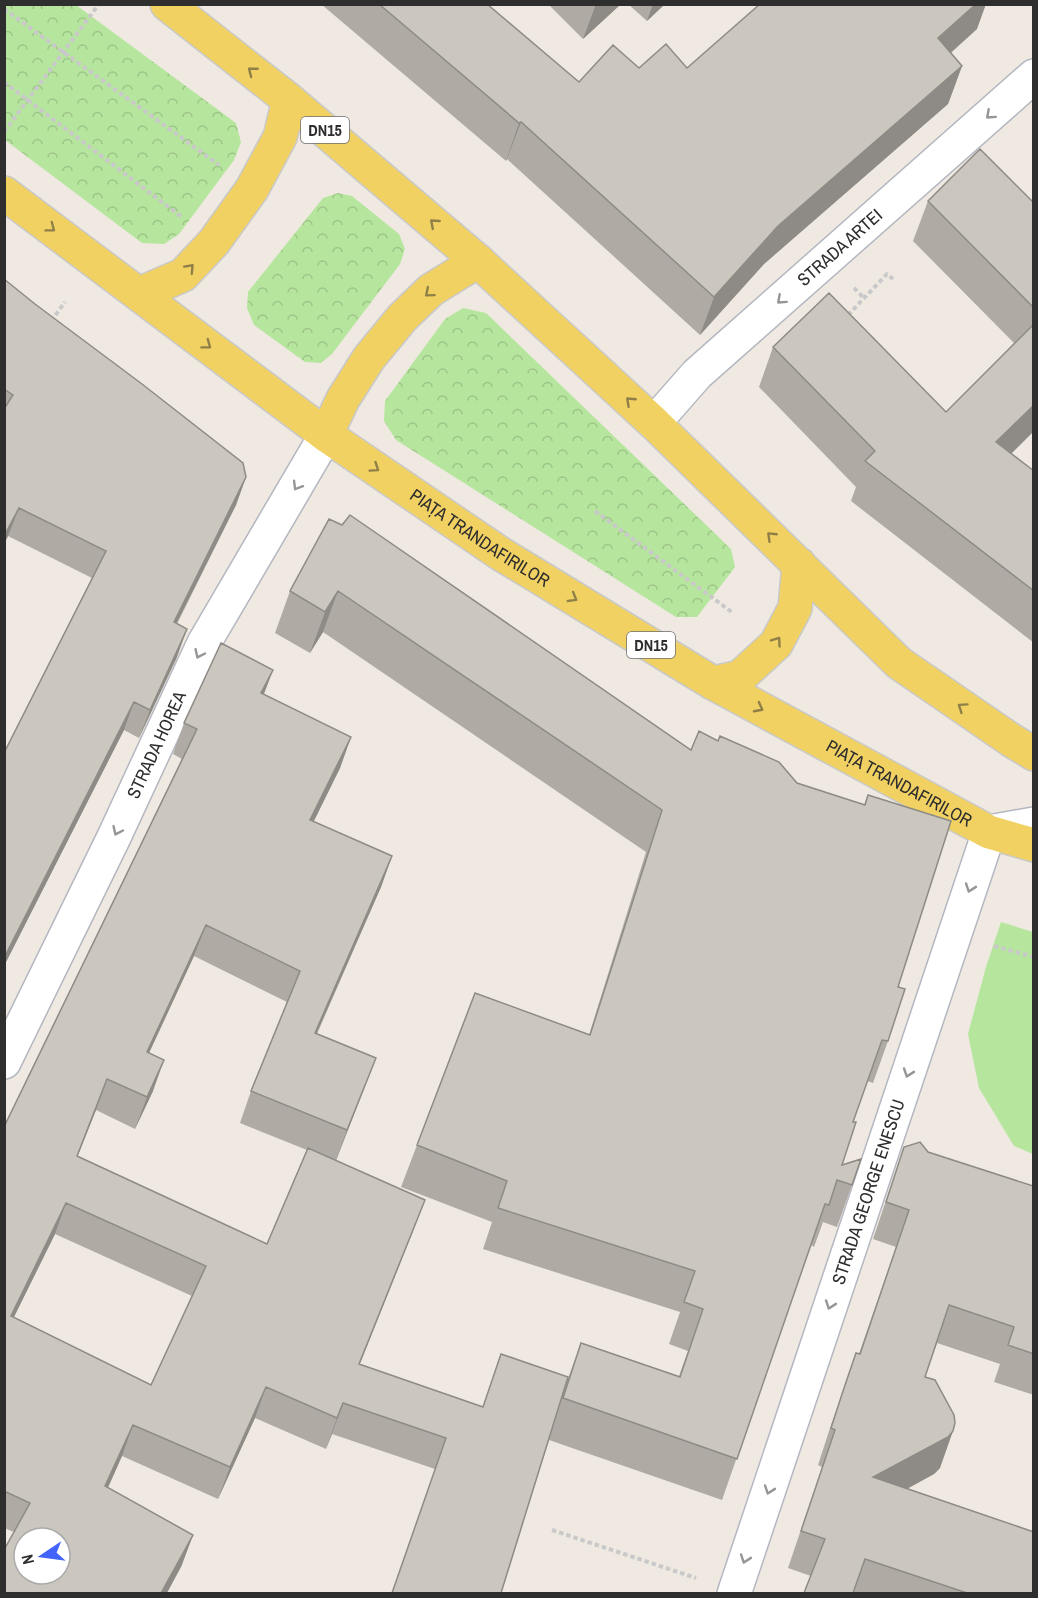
<svg xmlns="http://www.w3.org/2000/svg" width="1038" height="1598" viewBox="0 0 1038 1598" font-family="'Archivo Narrow',sans-serif">
<defs>
<pattern id="forest-crowns" width="20" height="18" patternUnits="userSpaceOnUse" patternTransform="scale(1.5)"><rect width="20" height="18" fill="#b6e59e"/><path d="M2 6a3 3 0 1 1 6 0M12 15a3 3 0 1 1 6 0" fill="none" stroke="#9dc588"/></pattern>
</defs>
<rect width="100%" height="100%" fill="#efe9e1"/>
<path fill="#b6e59e" d="M1001 922 1033 932V1154L1014 1146 979 1088 968 1034 986 967Z"/>
<path fill="url(#forest-crowns)" d="M4 5H76L236 123 241 142 234 160 179 234 164 244 142 243 5 140Z
M338 193 352 196 399 234 405 249 400 264 332 354 321 363 305 362 254 325 247 308 248 292 323 198Z
M463 308 486 313 731 549 735 567 697 617H676L396 440 384 421 385 401 445 319Z"/>
<g fill="none" stroke-linecap="round" stroke-linejoin="round">
<g stroke="#b4b7c1" stroke-width="36">
<g id="minor">
<path id="s1" d="M654 423 697 374 1034 76"/>
<path d="M989 832 1034 824"/>
<path id="s2" d="M4 1062 114 837 204 643 326 435"/>
<path id="s3" d="M734 1594 989 832"/>
</g>
</g>
<g stroke="#c9c9c9" stroke-width="36">
<g id="major">
<path d="M167 4 289 100 478 261 654 423 899 663 1011 740 1034 754"/>
<path id="s4" d="M4 193 326 435 501 554 713 683 989 832 1034 845"/>
<path d="M139 294 183 275 214 242 252 189 280 137 289 100"/>
<path d="M326 435 343 399 369 358 402 318 431 290 478 261"/>
<path d="M713 683 740 677 776 644 795 608 799 564"/>
</g>
</g>
<path stroke="#c9c9c9" stroke-width="4" stroke-dasharray="4.5 3" stroke-linecap="butt" d="M4 9 219 165
M4 82 183 218
M4 132 99 4
M854 288 864 298
M848 315 887 274 893 279
M51 321 65 302
M595 511 733 613
M994 946 1034 957
M552 1530 696 1578"/>
<use href="#minor" stroke="#fff" stroke-width="33"/>
<use href="#major" stroke="#f2d163" stroke-width="33"/>
</g>
<path fill="#afaba4" fill-rule="evenodd" d="M321 4H487L579 82 639 68H687L977 29 951 53 962 66 948 104 764 264 700 335 507 159 506 161Z
M548 4H621L583 39Z
M628 4H665L647 21Z
M928 201 1034 203V431L1011 453 1034 471V643L851 501 856 487 759 387 773 347 946 412 1014 343 913 241Z
M4 279 246 477 236 505 177 624V657L139 738 124 730 4 966V753L92 578 8 536 4 544Z
M329 519 691 750 864 805 868 795 898 987 888 1041 873 1083 867 1081 853 1122 842 1165 852 1185 837 1227 823 1222 814 1247 811 1245 722 1500 549 1440 501 1593H392L435 1469 332 1434 326 1449 255 1418 218 1499 122 1456 108 1488 193 1535 181 1567 14 1532 4 1528V1127L182 759 173 754 184 723 273 670 264 694 351 737 340 768 314 821 392 856 381 887 317 1034 364 1089 336 1161 413 1231 360 1364 483 1407 501 1354 566 1384 581 1343 679 1376 688 1351 669 1344 680 1312 483 1249 492 1222 401 1187 417 1145 589 1035 646 852 323 632 310 653 275 633 290 591ZM194 956 287 1002 251 1091 240 1123 307 1150 267 1244 77 1157 96 1110 135 1129 153 1091 149 1053ZM55 1234 192 1296 151 1385 14 1317Z
M904 1147 928 1152 1032 1186 1034 1182V1395L994 1382 1000 1364 937 1343 925 1377 940 1468 934 1474 907 1489 1034 1593H804L811 1576 788 1568 822 1467 818 1465 830 1428 856 1353 859 1354 896 1247 873 1239Z"/>
<path fill="#8e8b86" d="M596 4H621L583 39Z
M653 4H665L647 21Z
M976 4H986L977 29 924 76 938 38Z
M962 66 948 104 764 264 700 335 714 297 778 226Z
M521 122 507 159 506 161 519 123Z
M1034 405V431L982 483 996 442Z
M246 477 236 505 163 650 174 622Z
M19 508 8 536 4 544V536Z
M338 591 323 632 310 653 325 612Z
M187 629 177 657 139 738 150 710Z
M273 670 261 701V693Z
M134 702 124 730 4 966V958Z
M351 737 340 768 299 851 310 820Z
M392 856 381 887 303 1064 315 1033Z
M206 925 194 956 135 1083 147 1052Z
M376 1058 364 1089 335 1162 347 1130Z
M164 1060 153 1091 135 1129 147 1097Z
M107 1079 96 1110 65 1188 77 1156Z
M425 1200 413 1231 347 1395 359 1364Z
M66 1203 55 1234 4 1337 11 1316Z
M266 1387 255 1418 218 1499 230 1467Z
M343 1403 332 1434 326 1449 337 1418Z
M133 1425 122 1456 94 1518 105 1486Z
M953 1431 940 1468 934 1474 860 1514 873 1477Z
M193 1535 181 1567 167 1593H161Z"/>
<path fill="#cbc7bf" stroke="#8e8b86" stroke-width="1.5" fill-rule="evenodd" d="M379 4H487L579 82 613 45 639 68 666 44 687 68 760 4H976L938 38 962 66 778 226 714 297 521 122 519 123Z
M980 149 1034 203V308L928 201Z
M4 279 35 304 142 384 243 463 246 477 174 622 187 629 150 710 134 702 4 958V753L106 551 19 508 4 536V409L13 395 4 389Z
M829 293 946 412 1034 324V405L996 442 1034 471V591L865 461 875 451 773 347Z
M350 515 691 750 699 731 718 741 720 736 779 762 797 783 865 805 868 795 951 821 898 987 905 989 888 1041 882 1040 853 1122H856L842 1165 861 1159 852 1185 837 1180 829 1205 825 1204 737 1459 563 1398 581 1343 680 1377 703 1309 684 1302 695 1271 498 1208 507 1181 417 1145 475 993 590 1035 662 810 338 591 325 612 290 591 329 519 342 525Z
M221 643 273 670 261 693 351 737 310 820 392 856 315 1033 376 1058 347 1130 251 1091 300 971 206 925 147 1052 164 1060 147 1097 107 1079 77 1156 267 1244 308 1148 425 1200 359 1364 483 1407 501 1354 568 1377 501 1593H392L446 1438 343 1403 337 1418 266 1387 230 1467 133 1425 105 1486 193 1535 161 1593H4V1550L30 1503 4 1491V1127L197 729 184 723ZM66 1203 206 1266 151 1385 11 1316ZM24 1538H60V1574H24Z
M920 1142 928 1152 1033 1186 1034 1185V1354L1008 1345 1014 1327 949 1305 925 1377 935 1380 954 1415 955 1423 953 1431 948 1437 873 1477 1034 1532V1593H967L865 1559 853 1593H804L825 1539 801 1531 835 1430 831 1428 843 1391 856 1353 860 1354 909 1210 886 1202 904 1147Z"/>
<defs><path id="oneway-chevron" d="M-2-3.5L2.5 0L-2 3.5" fill="none" stroke-width="1.6" stroke-linecap="round" stroke-linejoin="round" transform="scale(1.5)"/></defs>
<g stroke="#908048">
<use href="#oneway-chevron" transform="translate(252 71) rotate(-142)"/>
<use href="#oneway-chevron" transform="translate(434 223) rotate(-139)"/>
<use href="#oneway-chevron" transform="translate(51 228) rotate(37)"/>
<use href="#oneway-chevron" transform="translate(190 268) rotate(-47)"/>
<use href="#oneway-chevron" transform="translate(429 293) rotate(140)"/>
<use href="#oneway-chevron" transform="translate(207 345) rotate(37)"/>
<use href="#oneway-chevron" transform="translate(630 401) rotate(-137)"/>
<use href="#oneway-chevron" transform="translate(375 468) rotate(34)"/>
<use href="#oneway-chevron" transform="translate(771 536) rotate(-136)"/>
<use href="#oneway-chevron" transform="translate(573 598) rotate(31)"/>
<use href="#oneway-chevron" transform="translate(777 641) rotate(-55)"/>
<use href="#oneway-chevron" transform="translate(962 707) rotate(-145)"/>
<use href="#oneway-chevron" transform="translate(759 708) rotate(28)"/>
</g>
<g stroke="#969696">
<use href="#oneway-chevron" transform="translate(990 115) rotate(138)"/>
<use href="#oneway-chevron" transform="translate(781 300) rotate(138)"/>
<use href="#oneway-chevron" transform="translate(297 486) rotate(121)"/>
<use href="#oneway-chevron" transform="translate(199 654) rotate(115)"/>
<use href="#oneway-chevron" transform="translate(117 831) rotate(115)"/>
<use href="#oneway-chevron" transform="translate(970 888) rotate(109)"/>
<use href="#oneway-chevron" transform="translate(908 1073) rotate(109)"/>
<use href="#oneway-chevron" transform="translate(830 1305) rotate(109)"/>
<use href="#oneway-chevron" transform="translate(769 1490) rotate(109)"/>
<use href="#oneway-chevron" transform="translate(745 1559) rotate(109)"/>
</g>
<g text-anchor="middle" stroke-width="4.5" stroke-linejoin="round" paint-order="stroke">
<g fill="#fff" stroke="#6d6d6d" stroke-width="1.5">
<rect x="301" y="117" width="48" height="26" rx="4.5"/>
<rect x="627" y="632" width="48" height="26" rx="4.5"/>
</g>
<g font-size="16" font-weight="bold" fill="#2e2e2e">
<text x="325" y="136">DN15</text>
<text x="651" y="651">DN15</text>
</g>
<g font-size="18" fill="#2e2e2e" stroke="#fff">
<text dy="6" stroke="none"><textPath href="#s1" startOffset="256">STRADA ARTEI</textPath></text>
<text dy="6" stroke="none"><textPath href="#s4" startOffset="588">PIAȚA TRANDAFIRILOR</textPath></text>
<text dy="6" stroke="none"><textPath href="#s2" startOffset="352">STRADA HOREA</textPath></text>
<text dy="6" stroke="none"><textPath href="#s4" startOffset="1074">PIAȚA TRANDAFIRILOR</textPath></text>
<text dy="6" stroke="none"><textPath href="#s3" startOffset="424">STRADA GEORGE ENESCU</textPath></text>
</g>
</g>
<rect width="1038" height="1598" fill="none" stroke="#2e2e2e" stroke-width="12"/>
<g transform="translate(42 1556) rotate(257)"><circle r="28" fill="#ffffff" stroke="#ababab" stroke-width="1.5"/>
<path d="M0-4.5L10 22L0 15L-10 22Z" fill="#4264fb"/>
<text y="-9" font-size="16" font-weight="bold" text-anchor="middle" fill="#2e2e2e">N</text>
</g>
</svg>
